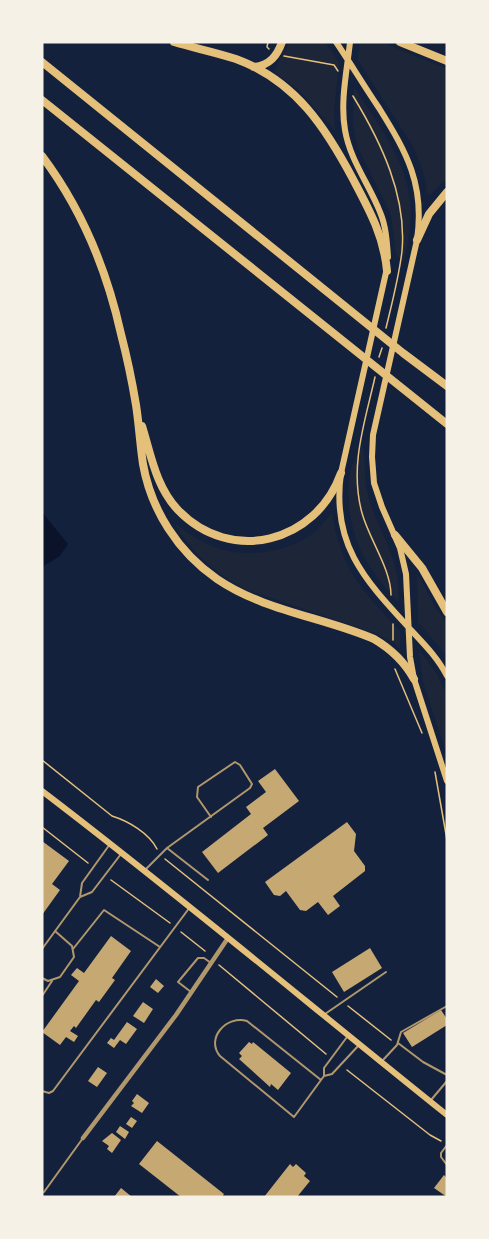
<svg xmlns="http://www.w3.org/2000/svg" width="489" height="1239" viewBox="0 0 489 1239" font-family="Jost,sans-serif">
<rect width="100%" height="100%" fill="#14213d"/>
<path fill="#1d2539" d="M289 42H325L339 63 334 109 335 131 299 90 274 72Z
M360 42H381L447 69V178L430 195 427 193 424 173 414 148 358 60Z
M354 87C379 126 410 164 411 212 411 229 407 246 404 262L396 255 391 215 358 148 353 124Z
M362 446C366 455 364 478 367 491 376 530 403 560 398 602 370 572 350 542 349 499 348 489 348 476 352 466 354 460 359 452 362 446Z
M332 514C342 571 361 589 400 631V650L394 643 377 634 245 589C213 571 194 555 174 523 184 530 194 538 205 543 238 560 288 555 316 531 321 526 326 519 332 514Z
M417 573 435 607 447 623V656L418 622Z
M419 650 435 671 447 694V755L423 682Z"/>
<path fill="#0b132b" d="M42 512 68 544 60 556 42 567Z"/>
<path fill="#c6a872" d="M275 769 299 801 263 828 268 835 218 873 202 852 251 814 246 807 266 792 258 781Z
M347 822 356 834 354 851 365 866V871L333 896 340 906 328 915 318 902 306 911 300 910 286 891 280 896 274 895 265 882Z
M42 841 69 861 52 884 60 890 42 915Z
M111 936 131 951 112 978 115 980 99 1002 96 1000 76 1028 74 1026 70 1031 78 1036 74 1042 66 1037 60 1045 42 1032 79 981 71 975 77 968 84 973Z
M370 948 382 968 344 992 332 972Z
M156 979 164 986 158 993 150 987Z
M143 1002 153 1009 144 1023 133 1016Z
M441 1010 447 1019V1025L412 1047 403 1033Z
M127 1022 137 1029 126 1044 120 1040 114 1048 107 1043 111 1038 114 1040Z
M249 1042 252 1044 253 1042 291 1073 278 1090 271 1084 270 1087 239 1059 242 1056 239 1053Z
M98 1067 107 1073 97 1087 88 1081Z
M137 1094 149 1103 142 1113 131 1106 134 1103 132 1101Z
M131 1117 137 1121 132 1128 126 1124Z
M120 1126 129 1132 125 1139 116 1132Z
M112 1133 121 1140 112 1153 107 1149 109 1146 102 1141Z
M157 1141 224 1194 222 1197H181L139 1164Z
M290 1164 293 1167 296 1164 306 1173 304 1176 310 1181 297 1197H264Z
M444 1175 447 1178V1197L434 1188Z
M121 1188 132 1197H114Z"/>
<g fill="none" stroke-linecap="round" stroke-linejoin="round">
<path stroke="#e5c07b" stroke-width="1.5" d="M268 42 267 47 269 49
M284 56 334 65 338 71
M353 96C381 142 407 196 402 251 399 277 392 303 386 328
M379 357 382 348
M375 377C365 422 349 466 362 513 369 539 391 569 391 595
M393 624V640
M395 669 422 733
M42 760 112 816C128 821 149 833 157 849
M435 772 447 840
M42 827 88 863
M165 859 337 997
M111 880 170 923
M181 932 205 951
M219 965 326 1054
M348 1006 391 1040
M347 1070 430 1135 441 1141"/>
<path stroke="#b1986c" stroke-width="2" d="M167 848 250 788 252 784 240 765 235 762 198 787 197 797 211 817
M146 869 167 848 208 880
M80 897 92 892 121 854
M42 949 80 897 82 883 110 844
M73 949 104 910 160 947
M42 978 48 981 60 977 74 957 72 946 55 931
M191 992 178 982 198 958H204L211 963
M42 996 52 981
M325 1014 386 972
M398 1043 423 1062 447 1075
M383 1060 397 1045 401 1032 447 1006
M324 1076 332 1074 359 1045
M321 1080 247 1021C227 1015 205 1038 220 1056L294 1117 321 1080 324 1076V1068L347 1037
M42 1091 49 1093 53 1091 190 907
M431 1100 447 1081
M447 1145 441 1153V1157L447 1165
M44 1192 83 1138"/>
<path stroke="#b1986c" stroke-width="4.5" d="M83 1138 176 1015 228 938"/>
<path stroke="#e5c07b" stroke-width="6" d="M336 42C351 64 364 86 379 108 407 153 425 185 417 240L373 435 372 457 374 483 382 507 400 548 406 574 410 657 414 679 447 781
M350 42C347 71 340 101 345 130 350 160 369 184 380 212 386 226 387 242 388 257
M387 268 341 473C331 545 365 580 410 629 424 644 438 658 447 676
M42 791C180 896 312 1007 447 1115"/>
<path stroke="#e5c07b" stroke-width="8" d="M174 42C194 48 215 52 236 59 296 81 326 128 354 181 370 211 384 237 387 271
M400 42 447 61
M42 62 403 353 447 386
M254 67C270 65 277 56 282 42
M42 100 447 424
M42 156C81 208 107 271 121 334 127 357 132 381 136 405 139 424 140 444 143 464 151 510 178 552 217 579 264 611 323 617 374 639 391 649 404 661 414 679
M417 240 429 214 447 192
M142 426C151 455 156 487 178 510 231 565 316 543 341 473
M395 535 422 568 447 612"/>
</g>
<rect width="489" height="1239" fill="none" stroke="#f6f1e7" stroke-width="87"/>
</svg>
